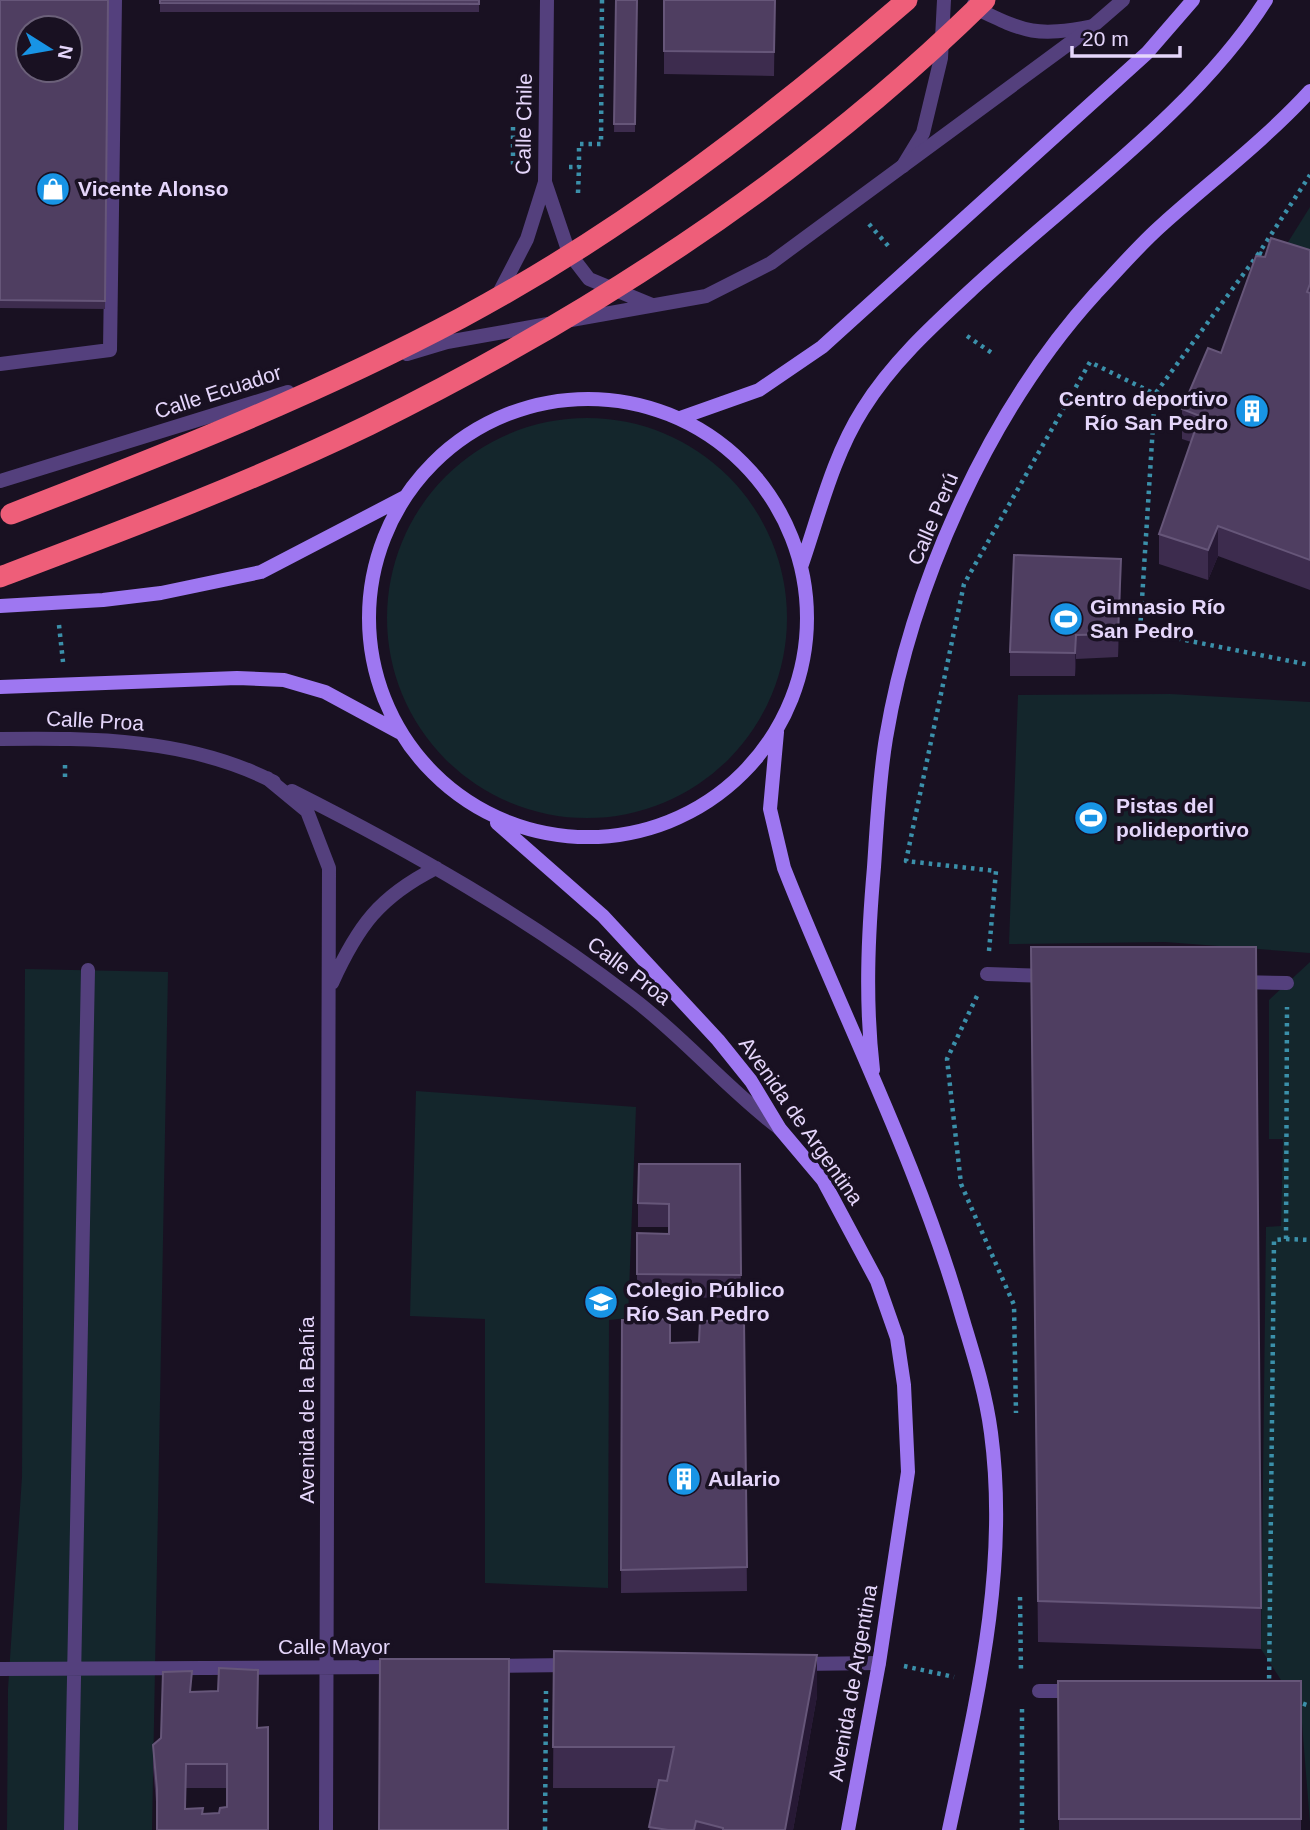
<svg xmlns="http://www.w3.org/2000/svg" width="1310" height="1830" viewBox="0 0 1310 1830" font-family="Helvetica,sans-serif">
<rect width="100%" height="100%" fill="#191122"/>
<path fill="#14262c" d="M1310 207V278L1275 263Z
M387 618a200 200 0 1 1 400 0a200 200 0 1 1-400 0Z
M1170 694 1310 702V953L1165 942 1009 944 1018 695Z
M1310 962V1823L1301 1711 1261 1649 1266 1227 1281 1226 1283 1139H1269V1000Z
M25 969 168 972 152 1830H7L8 1689 22 1477Z
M416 1091 636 1107 628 1318 609 1320 608 1588 485 1583V1319L410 1316Z"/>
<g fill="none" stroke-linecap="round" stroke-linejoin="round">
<path stroke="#3b90aa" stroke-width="4.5" stroke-dasharray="3.5 5" stroke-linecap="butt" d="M513 127V167H522
M569 167H579V144H601L602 0
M578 193 579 167
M869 224 890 248
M1259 253 1155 394 1140 631 1310 665
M1270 257 1259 253 1310 175
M967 336 995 355
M59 625 63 662
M65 777V765
M989 951 996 871 906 861 964 584 1090 362 1155 394
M977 996 947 1059 961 1184 1014 1305 1016 1413
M1286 1239 1310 1240
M1020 1597 1021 1672
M904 1666 954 1677
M1269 1687 1274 1240 1286 1239 1287 1007
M1295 1701 1310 1706
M1022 1709V1830
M545 1830 546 1691"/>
<path stroke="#54407d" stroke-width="14" d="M974 4 975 8C1027 33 1036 37 1093 26
M903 166 923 133 941 58 944 0
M0 364 110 350 115 0"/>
<path stroke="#54407d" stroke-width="14" d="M545 182 569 253 589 279 652 305
M497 297 527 239 545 182 547 0
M571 320 706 296 771 263 1093 26 1123 0
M407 354 447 342 548 324
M0 481 288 392
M0 739C93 738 189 738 274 782
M267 778 307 811 329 868 326 1830
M292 791C411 851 527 917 632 998 685 1038 727 1089 779 1128
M987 974 1049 976
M1237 982 1287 983
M332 983C358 926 379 897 436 868
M800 1664 879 1663
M492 1666 570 1665
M0 1669 398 1667
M1039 1691H1076
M71 1830 88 970"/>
<path stroke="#9e77f1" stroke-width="14" d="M369 618a219 219 0 1 1 438 0a219 219 0 1 1-438 0Z
M680 418 759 390 822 347 1147 53 1193 0
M801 567C819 515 833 456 863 409 891 364 930 328 969 292 1065 202 1196 111 1266 0
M0 606 103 600 161 593 261 572 405 497
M0 687 237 678 284 680 325 692 399 732
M777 732 770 809 784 868C843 1018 919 1164 963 1320 974 1356 986 1394 991 1433 1009 1568 977 1699 949 1830
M497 823 603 916 718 1040 751 1081 780 1129 823 1180 877 1281 897 1338 904 1385 908 1472 879 1663 848 1830
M873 1070C865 1001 868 936 874 867 877 824 879 780 886 738 912 583 990 409 1096 293 1118 270 1139 245 1163 224 1212 180 1265 140 1310 91"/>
<path stroke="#ee5e79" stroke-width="21" d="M11 514C164 455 316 395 461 318 622 232 769 119 907 0
M0 577C124 530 249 483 369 425 592 315 807 175 985 0"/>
</g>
<path fill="#3d2c4e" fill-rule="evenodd" d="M0 0H108L105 309 0 308Z
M160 0H479V12H160Z
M616 0H637L635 132H614Z
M664 0H775L774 76 664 74Z
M1310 250V590L1218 556 1208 580 1159 564V534L1191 442 1182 439V409L1221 353 1265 257Z
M1121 582 1118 657 1076 659 1075 676H1010V652Z
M1031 988 1261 1608V1649L1038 1642Z
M740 1164 741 1298 637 1297V1233L669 1234V1227H638V1203Z
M622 1320 670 1343 699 1342 744 1320 747 1591 621 1593Z
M554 1651 817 1696 793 1830H649L658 1788H553Z
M1058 1681H1301V1830H1059Z
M192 1692 258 1727 268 1830 157 1813 153 1768V1745L161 1738ZM186 1788H227V1807L219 1813 203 1814 186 1809Z"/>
<path fill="#271935" d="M1218 526V556L1208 580V550Z
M1121 559V582L1118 657V634Z
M1076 635V659L1075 676V653Z
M817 1655V1696L793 1830H785Z"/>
<path fill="#4f3e61" stroke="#665679" stroke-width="2" fill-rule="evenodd" d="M0 0H108L105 301 0 300ZM28 28H70V70H28Z
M160 0H479V4L160 3Z
M616 0H637L635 124H614Z
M664 0H775L774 52 664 51Z
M1271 238 1310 250V284L1307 292 1310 293V560L1218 526 1208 550 1159 534 1200 416 1182 409 1208 348 1221 353 1256 256 1265 257Z
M1014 555 1121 559 1118 634 1076 635 1075 653 1010 652Z
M1031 947H1256L1261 1608 1038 1601Z
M639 1164H740L741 1275 637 1274V1233L669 1234V1204L638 1203Z
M670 1319V1343L699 1342 700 1321 744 1320 747 1567 621 1570 622 1320Z
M554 1651 817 1655 785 1830H723V1828L696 1821 694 1830H668L649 1827 659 1780 667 1781 674 1747H553Z
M380 1659H509L508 1830H379Z
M219 1668 258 1670 257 1728 268 1727V1830H157V1789L153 1745 161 1738 163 1672 192 1671 190 1692 218 1691ZM186 1764H227V1807L220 1808 219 1813 202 1814 203 1808 185 1809Z
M1058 1681H1301V1819H1059Z"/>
<defs>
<g id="shop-disc" transform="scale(1.75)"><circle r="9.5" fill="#1894e5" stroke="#191122"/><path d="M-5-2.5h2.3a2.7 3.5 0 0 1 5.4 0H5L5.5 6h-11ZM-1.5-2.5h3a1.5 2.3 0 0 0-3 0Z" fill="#fff"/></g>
<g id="building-disc" transform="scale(1.75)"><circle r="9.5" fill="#1894e5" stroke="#191122"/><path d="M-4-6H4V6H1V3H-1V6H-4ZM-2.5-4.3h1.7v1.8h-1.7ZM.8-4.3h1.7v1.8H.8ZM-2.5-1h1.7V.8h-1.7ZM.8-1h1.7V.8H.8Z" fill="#fff"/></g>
<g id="stadium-disc" transform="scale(1.75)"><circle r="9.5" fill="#1894e5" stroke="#191122"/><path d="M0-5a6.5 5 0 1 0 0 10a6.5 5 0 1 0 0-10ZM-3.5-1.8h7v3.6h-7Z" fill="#fff"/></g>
<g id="school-disc" transform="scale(1.75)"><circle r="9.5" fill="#1894e5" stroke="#191122"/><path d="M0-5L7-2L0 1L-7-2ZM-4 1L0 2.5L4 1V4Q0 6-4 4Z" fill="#fff"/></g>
</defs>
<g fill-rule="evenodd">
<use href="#shop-disc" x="53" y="189"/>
<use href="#building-disc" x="1252" y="411"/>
<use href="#stadium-disc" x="1066" y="619"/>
<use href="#stadium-disc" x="1091" y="818"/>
<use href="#school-disc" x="601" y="1302"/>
<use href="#building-disc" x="684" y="1479"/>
</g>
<g text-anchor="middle" stroke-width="7" stroke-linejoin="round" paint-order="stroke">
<g font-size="21" fill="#e5d6fb" stroke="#191122">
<text transform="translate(524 124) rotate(-89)" y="7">Calle Chile</text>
<text transform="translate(218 392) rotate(-18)" y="7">Calle Ecuador</text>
<text transform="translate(933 519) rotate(-67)" y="7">Calle Perú</text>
<text transform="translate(95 721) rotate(3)" y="7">Calle Proa</text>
<text transform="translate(629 971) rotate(37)" y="7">Calle Proa</text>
<text transform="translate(801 1121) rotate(55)" y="7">Avenida de Argentina</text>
<text transform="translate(307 1410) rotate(-90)" y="7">Avenida de la Bahía</text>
<text x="334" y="1654">Calle Mayor</text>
<text transform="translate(853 1683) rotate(-80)" y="7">Avenida de Argentina</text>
</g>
<g font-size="21" font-weight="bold" fill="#e5d6fb" stroke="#191122" text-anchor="start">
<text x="78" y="196">Vicente Alonso</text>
<text x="1228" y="406" text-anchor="end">Centro deportivo<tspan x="1228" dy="24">Río San Pedro</tspan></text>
<text x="1090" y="614">Gimnasio Río<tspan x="1090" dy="24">San Pedro</tspan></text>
<text x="1116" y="813">Pistas del<tspan x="1116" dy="24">polideportivo</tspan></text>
<text x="626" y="1297">Colegio Público<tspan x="626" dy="24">Río San Pedro</tspan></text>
<text x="708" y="1486">Aulario</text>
</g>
</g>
<g transform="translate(49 49) rotate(101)"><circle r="33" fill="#191122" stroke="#6b6079" stroke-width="2"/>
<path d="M0-5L12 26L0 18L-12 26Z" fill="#1894e5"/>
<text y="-10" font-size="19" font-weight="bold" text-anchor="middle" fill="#e5d6fb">N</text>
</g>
<path d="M1072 46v10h108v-10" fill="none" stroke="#e5d6fb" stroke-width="3.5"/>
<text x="1082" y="46" font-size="21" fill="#e5d6fb" stroke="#191122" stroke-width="5" paint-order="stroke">20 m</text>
</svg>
